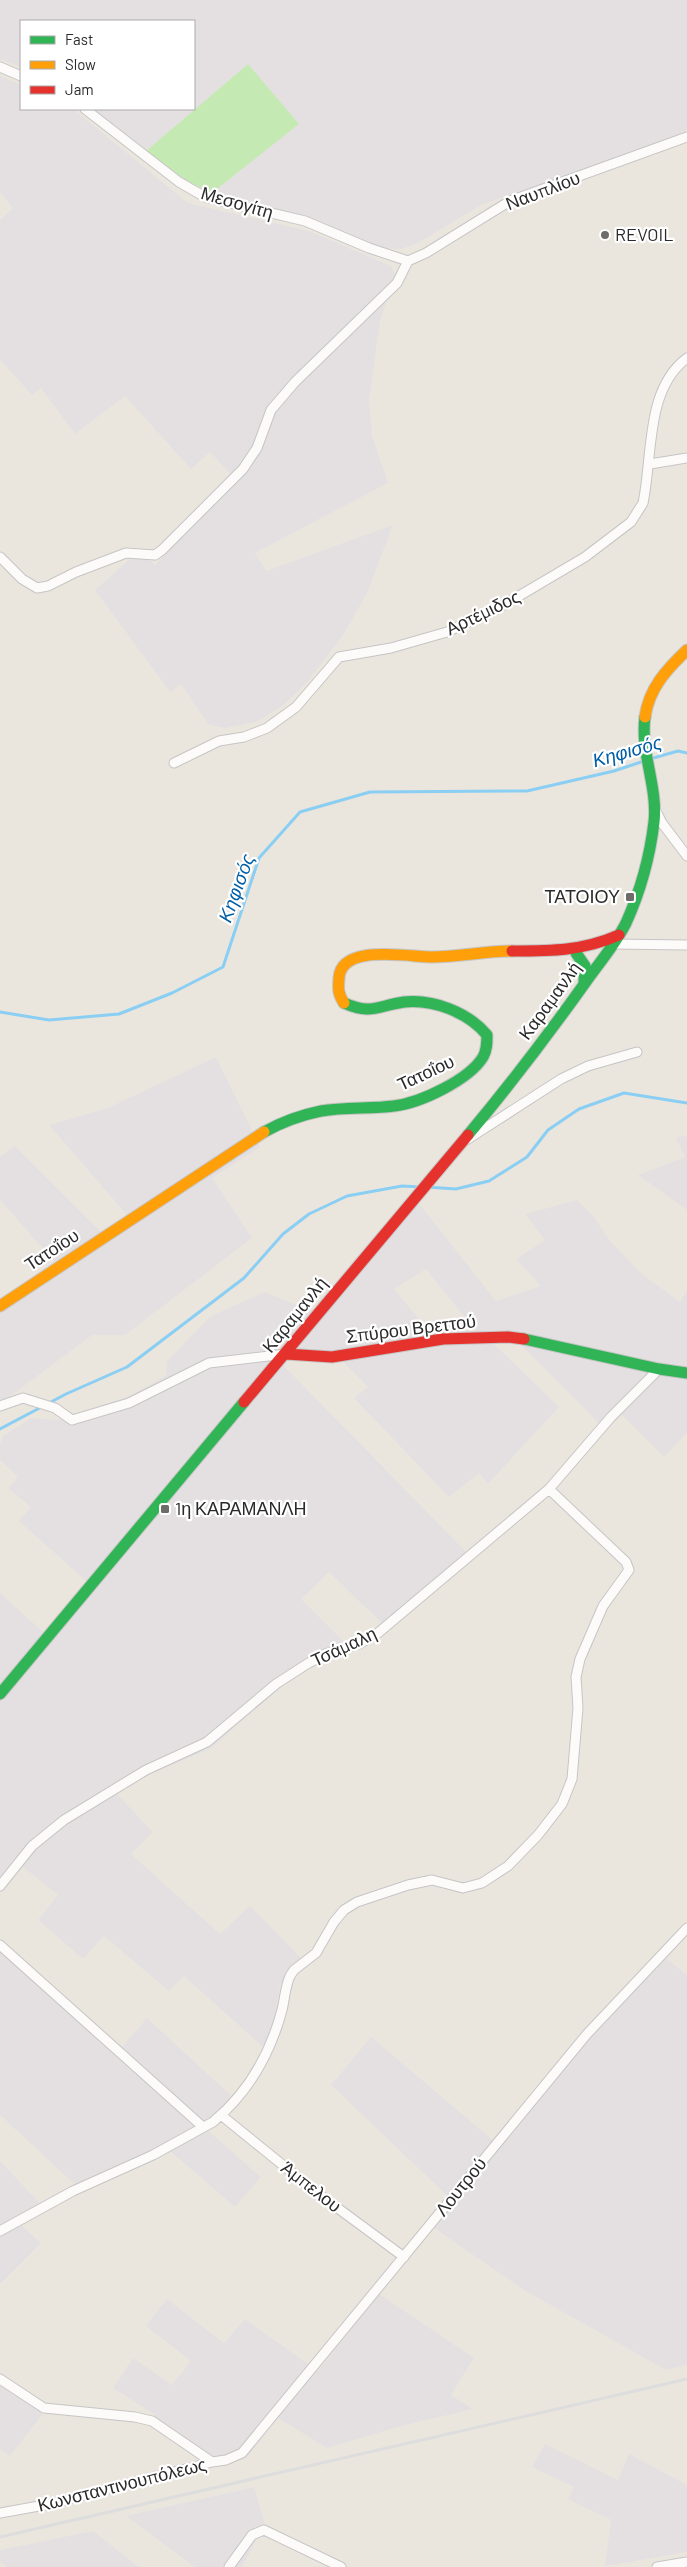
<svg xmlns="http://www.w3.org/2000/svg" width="687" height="2567" viewBox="0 0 687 2567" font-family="Barlow,sans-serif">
<rect width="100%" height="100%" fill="#eae6de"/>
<path fill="#e4e0e2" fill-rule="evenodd" d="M0 0H687V130L629 155 483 204 418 243 401 249 381 248 313 219 212 193 299 124 248 64 146 151 93 109H194V21H21V67L0 59Z
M0 76 21 85V109H73L188 203 309 231 391 266 395 275 380 321 369 400 372 436 388 483 255 553 266 571 393 525 367 593 343 635 309 680 281 707 256 722 225 728 209 725 181 684 170 692 95 590 140 550 155 565 236 480 210 452 191 469 125 396 75 434 41 388 32 395 0 360V220L13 208 0 192Z
M216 1057 260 1147 212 1178 252 1238 125 1335H92L0 1404V1300L54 1261 0 1200V1157L15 1146 104 1235 127 1215 49 1125 108 1108Z
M687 1136V1210L638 1175 685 1157 676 1137Z
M408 1197 421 1206 496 1301 541 1286 516 1259 545 1240 525 1214 577 1200 594 1217 611 1242 642 1274 680 1302 687 1290V1433L664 1457 622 1415 606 1430 520 1344H494L559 1407 488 1484 479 1473 449 1497 354 1398 368 1387 339 1358H291L284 1366 473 1559 389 1630 329 1572 301 1599 353 1651 303 1671 279 1689 210 1749 136 1780 117 1794 153 1832 131 1854 220 1934 250 1906 301 1958 290 1969 280 1986 275 2018 264 2048 184 1976 169 1991 104 1936 83 1959 38 1920 58 1895 23 1867 0 1889V1593L52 1640 95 1589 19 1521 31 1507 8 1488 18 1477 0 1460V1444L3 1436 31 1418 58 1420 129 1396 166 1376 167 1361 211 1316 265 1292 311 1311ZM426 1269 475 1330V1331H429L394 1289Z
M0 1940 122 2047 147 2018 240 2104 221 2122 207 2130 261 2177 235 2207 170 2151 81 2190 0 2115Z
M666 1958 687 1975V2365L666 2370 524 2290 434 2228 455 2203 331 2085 371 2037 501 2147 598 2028Z
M0 2161 46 2210 21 2225 41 2243 0 2284Z
M379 2294 474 2358 451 2395 473 2409 401 2426 327 2448 278 2418 245 2459 212 2468 159 2431 154 2414 113 2388 133 2358 172 2385 191 2361 146 2326 167 2299 224 2343 245 2319 318 2371Z
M0 2374 36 2399 42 2415 10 2456 0 2449Z
M545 2444 618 2480 629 2454 687 2485V2552L605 2566 611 2520 568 2499 574 2487 532 2467Z
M254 2487 265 2524 242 2567H195L126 2516Z
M93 2531 139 2567H6L0 2561V2550Z"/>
<path fill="#c5e9b3" d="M248 64 299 124 212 193 187 181 146 151Z"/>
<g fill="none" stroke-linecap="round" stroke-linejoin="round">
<path stroke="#8acff3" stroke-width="3" d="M650 759 678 751 687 753
M0 1012 49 1020 119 1014 172 993 223 967 259 858 300 812 370 792 527 791 614 771 644 761
M427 1187 456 1189 489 1181 527 1157 548 1130 579 1109 624 1093 687 1103
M0 1429 66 1394 127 1367 244 1278 283 1234 309 1214 347 1196 402 1186 421 1187"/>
<g stroke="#c6c5c5" stroke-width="11">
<path id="street" d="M0 67 21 76
M85 109 179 182 205 197 305 221 369 248 408 261
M408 261 426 253 510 201 687 137
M650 464 687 458
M0 557 22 579 37 588 48 586 76 572 126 553 155 555 162 550 243 469 257 448 271 410 295 382 397 283 408 261
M174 763 219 741 244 737 267 728 296 707 339 657 391 648 447 632 497 609 585 557 631 522 643 503C653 456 645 389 687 358
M655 809 662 823 687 856
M613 944 687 945
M468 1139 561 1079 588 1066 637 1052
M0 1406 23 1398 55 1408 72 1420 129 1403 209 1363 286 1354
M0 1886 32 1846 64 1820 146 1770 207 1742 276 1684 307 1664 325 1654 359 1644 378 1633 549 1489 611 1417 659 1369
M0 1945 203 2127
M221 2115 316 2192 404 2257
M0 2231 73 2191 153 2155 213 2122C249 2092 270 2055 282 2010 285 1998 285 1987 290 1976L294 1970 316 1953 334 1922 344 1910 357 1902 408 1885 432 1880 463 1888 482 1883 508 1866 538 1835 562 1804 572 1779 578 1708 576 1677 580 1659 603 1606 629 1570 626 1562 549 1489
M0 2379 44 2408 135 2417 152 2421 212 2462
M0 2513 50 2504 212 2462 226 2460 242 2453 587 2034 687 1928
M229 2567 252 2535 264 2530 341 2567
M657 2567 687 2562"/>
</g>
<g stroke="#c6c5c5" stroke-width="13">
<path id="fast" d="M576 953 585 966 584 982
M264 1132C282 1122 301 1115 321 1111 345 1107 370 1109 394 1106 420 1103 469 1080 483 1057 487 1050 487 1043 487 1035 468 1012 433 999 404 1002 377 1006 371 1015 344 1003
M468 1135C509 1086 548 1035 585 983 599 963 615 945 626 923 640 892 650 856 654 822 658 787 640 752 645 717
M524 1339 659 1369 687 1373
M0 1694 244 1402"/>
</g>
<g stroke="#c6c5c5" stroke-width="13">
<path id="slow" d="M645 717C649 688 667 669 687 650
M344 1003C338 994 338 989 339 978 341 943 410 957 432 957 459 957 485 951 512 951
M0 1306 264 1132"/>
</g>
<g stroke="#c6c5c5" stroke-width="13">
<path id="jam" d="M512 951C552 951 582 951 619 935
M286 1354 332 1357 443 1339 508 1337 524 1339
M244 1402 468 1135"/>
</g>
<use href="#street" stroke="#fcfbfa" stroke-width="9"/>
<use href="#fast" stroke="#30b455" stroke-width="11"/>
<use href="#slow" stroke="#ff9f0a" stroke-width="11"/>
<use href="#jam" stroke="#e5322d" stroke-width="11"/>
<path stroke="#ddddde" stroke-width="3" d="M0 2537 687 2379"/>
</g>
<g fill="#6d6c69" stroke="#fff" stroke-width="2">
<circle cx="605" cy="235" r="5"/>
<rect x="625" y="892" width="10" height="10" rx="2.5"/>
<rect x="160" y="1504" width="10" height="10" rx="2.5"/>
</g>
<g text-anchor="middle" stroke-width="4.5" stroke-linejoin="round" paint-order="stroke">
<g font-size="18" fill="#2a2a2a" stroke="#fff">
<text transform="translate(543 191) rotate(-21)" y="6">Ναυπλίου</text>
<text transform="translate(237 203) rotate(16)" y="6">Μεσογίτη</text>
<text transform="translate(483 613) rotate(-26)" y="6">Αρτέμιδος</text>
<text transform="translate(550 1001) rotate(-54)" y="6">Καραμανλή</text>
<text transform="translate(426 1073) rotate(-25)" y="6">Τατοΐου</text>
<text transform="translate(52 1250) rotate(-33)" y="6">Τατοΐου</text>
<text transform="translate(295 1315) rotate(-51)" y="6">Καραμανλή</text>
<text transform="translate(411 1329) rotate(-7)" y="6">Σπύρου Βρεττού</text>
<text transform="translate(344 1647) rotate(-25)" y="6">Τσάμαλη</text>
<text transform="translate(311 2187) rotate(38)" y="6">Άμπελου</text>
<text transform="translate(461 2187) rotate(-51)" y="6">Λουτρού</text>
<text transform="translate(122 2485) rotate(-14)" y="6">Κωνσταντινουπόλεως</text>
</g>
<g font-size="18" fill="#2a2a2a" stroke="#fff" text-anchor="start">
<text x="615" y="241">REVOIL</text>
<text x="620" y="903" text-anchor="end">ΤΑΤΟΙΟΥ</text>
<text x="175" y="1515">1η ΚΑΡΑΜΑΝΛΗ</text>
</g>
<g font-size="19" font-style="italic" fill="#005fa7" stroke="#fff">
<text transform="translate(627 751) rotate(-16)" y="7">Κηφισός</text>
<text transform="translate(236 888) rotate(-70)" y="7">Κηφισός</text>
</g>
</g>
<rect x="20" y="20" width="175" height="90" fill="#ffffff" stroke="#aaaaaa"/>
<rect x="30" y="36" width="25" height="8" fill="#30b455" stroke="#aaaaaa"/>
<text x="65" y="45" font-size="15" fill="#2a2a2a">Fast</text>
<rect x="30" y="61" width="25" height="8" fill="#ff9f0a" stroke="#aaaaaa"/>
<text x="65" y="70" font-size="15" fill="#2a2a2a">Slow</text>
<rect x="30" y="86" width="25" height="8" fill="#e5322d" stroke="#aaaaaa"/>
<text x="65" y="95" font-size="15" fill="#2a2a2a">Jam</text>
</svg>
